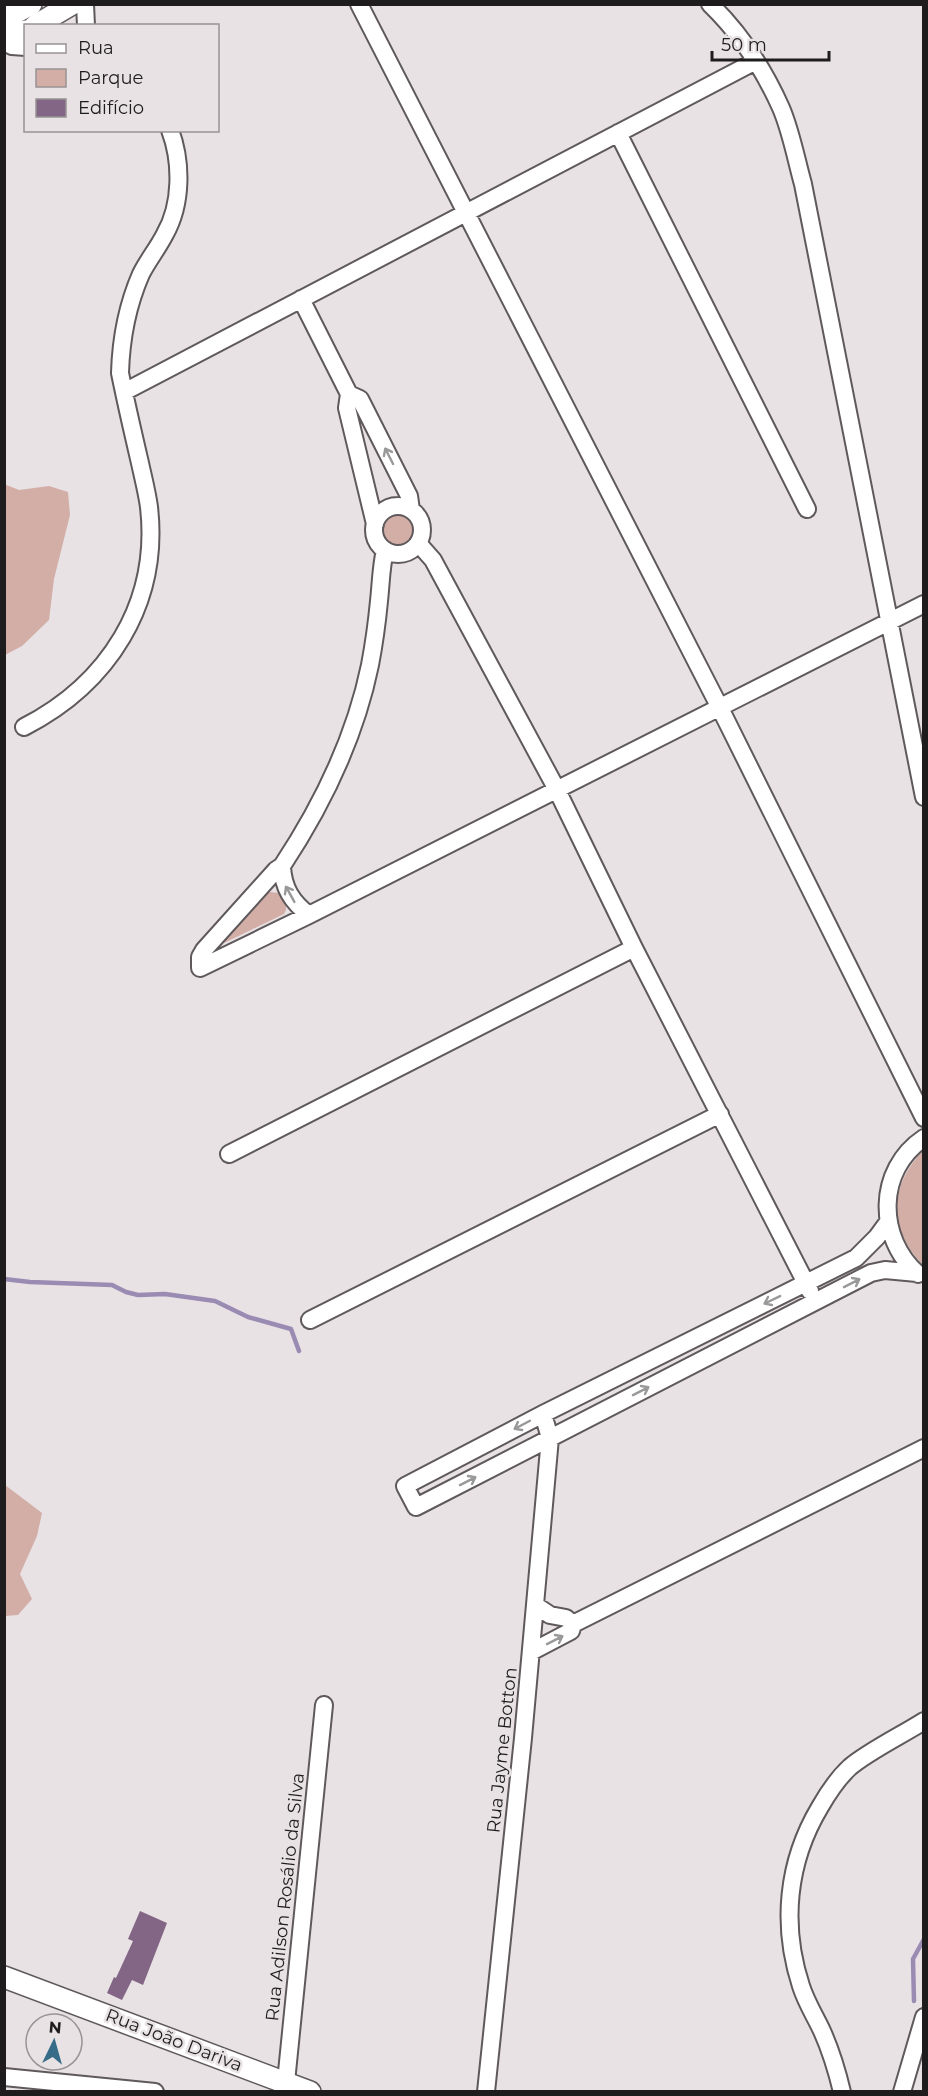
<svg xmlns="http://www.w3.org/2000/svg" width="928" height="2096" viewBox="0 0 928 2096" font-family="Montserrat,sans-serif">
<rect width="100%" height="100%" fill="#e8e2e5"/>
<path fill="#d2aea7" d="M4 484 19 490 49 486 68 492 70 515 54 579 49 620 22 646 5 655Z
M383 530a15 15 0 1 1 30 0a15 15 0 1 1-30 0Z
M270 892 279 893 286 900V910L284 914 224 943 225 939 266 894Z
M923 1151V1265C889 1231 888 1186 923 1151Z
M5 1485 42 1513 37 1536 20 1574 32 1599 18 1615 5 1616Z"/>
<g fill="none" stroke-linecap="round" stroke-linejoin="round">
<path stroke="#9a8bb3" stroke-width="4.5" d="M4 1279 30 1282 112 1285 126 1292 138 1295 165 1294 215 1301 248 1317 291 1329 299 1351
M914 2001 913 1959 924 1939"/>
</g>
<path fill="#836585" d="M140 1911 167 1923 143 1985 132 1980 122 2000 107 1993 114 1977 116 1978 133 1941 128 1939Z"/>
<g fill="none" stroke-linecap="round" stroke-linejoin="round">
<g stroke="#5f595c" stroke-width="20">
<path id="minor" d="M85 4 86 26
M359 4 719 706 924 1118
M710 4C740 33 764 70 781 108 791 131 796 159 803 184L924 797
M5 42 12 46 26 47
M618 133 807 509
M301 299 349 394 347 408 375 524
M124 392 756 61
M349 394 360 399 409 496 411 510
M374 530a24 24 0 1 1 48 0a24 24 0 1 1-48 0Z
M418 543 433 560 556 788 634 948 810 1291
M385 550C381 567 381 583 379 601 377 622 374 644 370 665 355 738 323 804 282 866L276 870 204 950 200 957V968L309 915 924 604
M24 727C108 684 160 604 149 507 147 492 143 477 140 463 133 433 126 403 120 373 121 338 127 306 141 274 148 260 158 248 165 234 182 204 182 162 170 130
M282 866C283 888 292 902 309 915
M229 1154 634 948
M888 1222 877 1237 856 1258 543 1414 405 1486 416 1507 871 1273 885 1270 917 1273
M918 1274C877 1238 876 1170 924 1138
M310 1320 720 1114
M535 1605 550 1615 566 1618 573 1624
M531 1652 571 1631 573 1624 924 1448
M4 2077 155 2092
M285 2092 324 1705
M486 2092 523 1738 550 1438 543 1414
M842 2092C837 2071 831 2051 822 2031 815 2016 806 2002 801 1986 781 1925 787 1862 820 1807 828 1793 838 1778 850 1767 869 1751 902 1735 924 1721
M902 2092 924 2017"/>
</g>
<g stroke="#5f595c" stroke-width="24">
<path id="tertiary" d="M4 19 31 4
M35 26 72 4
M4 42 26 31
M4 1977 310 2092"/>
</g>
<use href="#minor" stroke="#fff" stroke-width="16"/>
<use href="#tertiary" stroke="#fff" stroke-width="21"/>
</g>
<defs><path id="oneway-shaft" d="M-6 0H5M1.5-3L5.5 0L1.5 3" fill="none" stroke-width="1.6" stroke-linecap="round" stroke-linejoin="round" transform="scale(1.5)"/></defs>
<g stroke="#9a9999">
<use href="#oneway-shaft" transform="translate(389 456) rotate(-117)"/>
<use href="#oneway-shaft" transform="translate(290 894) rotate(-119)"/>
<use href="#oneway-shaft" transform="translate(852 1283) rotate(-27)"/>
<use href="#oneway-shaft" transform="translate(772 1300) rotate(154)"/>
<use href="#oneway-shaft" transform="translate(641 1391) rotate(-27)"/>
<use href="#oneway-shaft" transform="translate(522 1425) rotate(152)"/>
<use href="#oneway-shaft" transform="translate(468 1481) rotate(-27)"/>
<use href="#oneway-shaft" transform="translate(555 1640) rotate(-27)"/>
</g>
<g text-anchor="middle" stroke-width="5" stroke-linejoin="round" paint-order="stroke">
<g font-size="18" fill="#1f1c1d" stroke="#e8e2e5">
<text transform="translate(502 1750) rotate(-84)" y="6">Rua Jayme Botton</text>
<text transform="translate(285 1897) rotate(-84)" y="6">Rua Adilson Rosálio da Silva</text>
<text transform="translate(174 2040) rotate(21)" y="6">Rua João Dariva</text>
</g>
</g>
<rect width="928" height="2096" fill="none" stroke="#1f1c1d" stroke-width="12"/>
<rect x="24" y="24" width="195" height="108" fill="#e8e2e5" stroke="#989395" stroke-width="1.5"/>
<rect x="36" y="44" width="30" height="9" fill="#ffffff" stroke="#989395" stroke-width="1.5"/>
<text x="78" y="54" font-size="18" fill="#1f1c1d">Rua</text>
<rect x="36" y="69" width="30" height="18" fill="#d2aea7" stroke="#989395" stroke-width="1.5"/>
<text x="78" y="84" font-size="18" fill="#1f1c1d">Parque</text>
<rect x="36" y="99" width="30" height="18" fill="#836585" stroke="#989395" stroke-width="1.5"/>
<text x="78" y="114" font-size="18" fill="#1f1c1d">Edifício</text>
<g transform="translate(54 2042) rotate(5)"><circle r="28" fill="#e8e2e5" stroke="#989395" stroke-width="1.5"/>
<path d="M0-4.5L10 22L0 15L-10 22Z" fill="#376c88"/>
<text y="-9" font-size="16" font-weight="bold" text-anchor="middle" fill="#1f1c1d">N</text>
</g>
<path d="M712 51v9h117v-9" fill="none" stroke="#1f1c1d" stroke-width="3"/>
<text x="721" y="51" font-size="18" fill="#1f1c1d" stroke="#e8e2e5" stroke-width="4.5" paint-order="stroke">50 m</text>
</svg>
